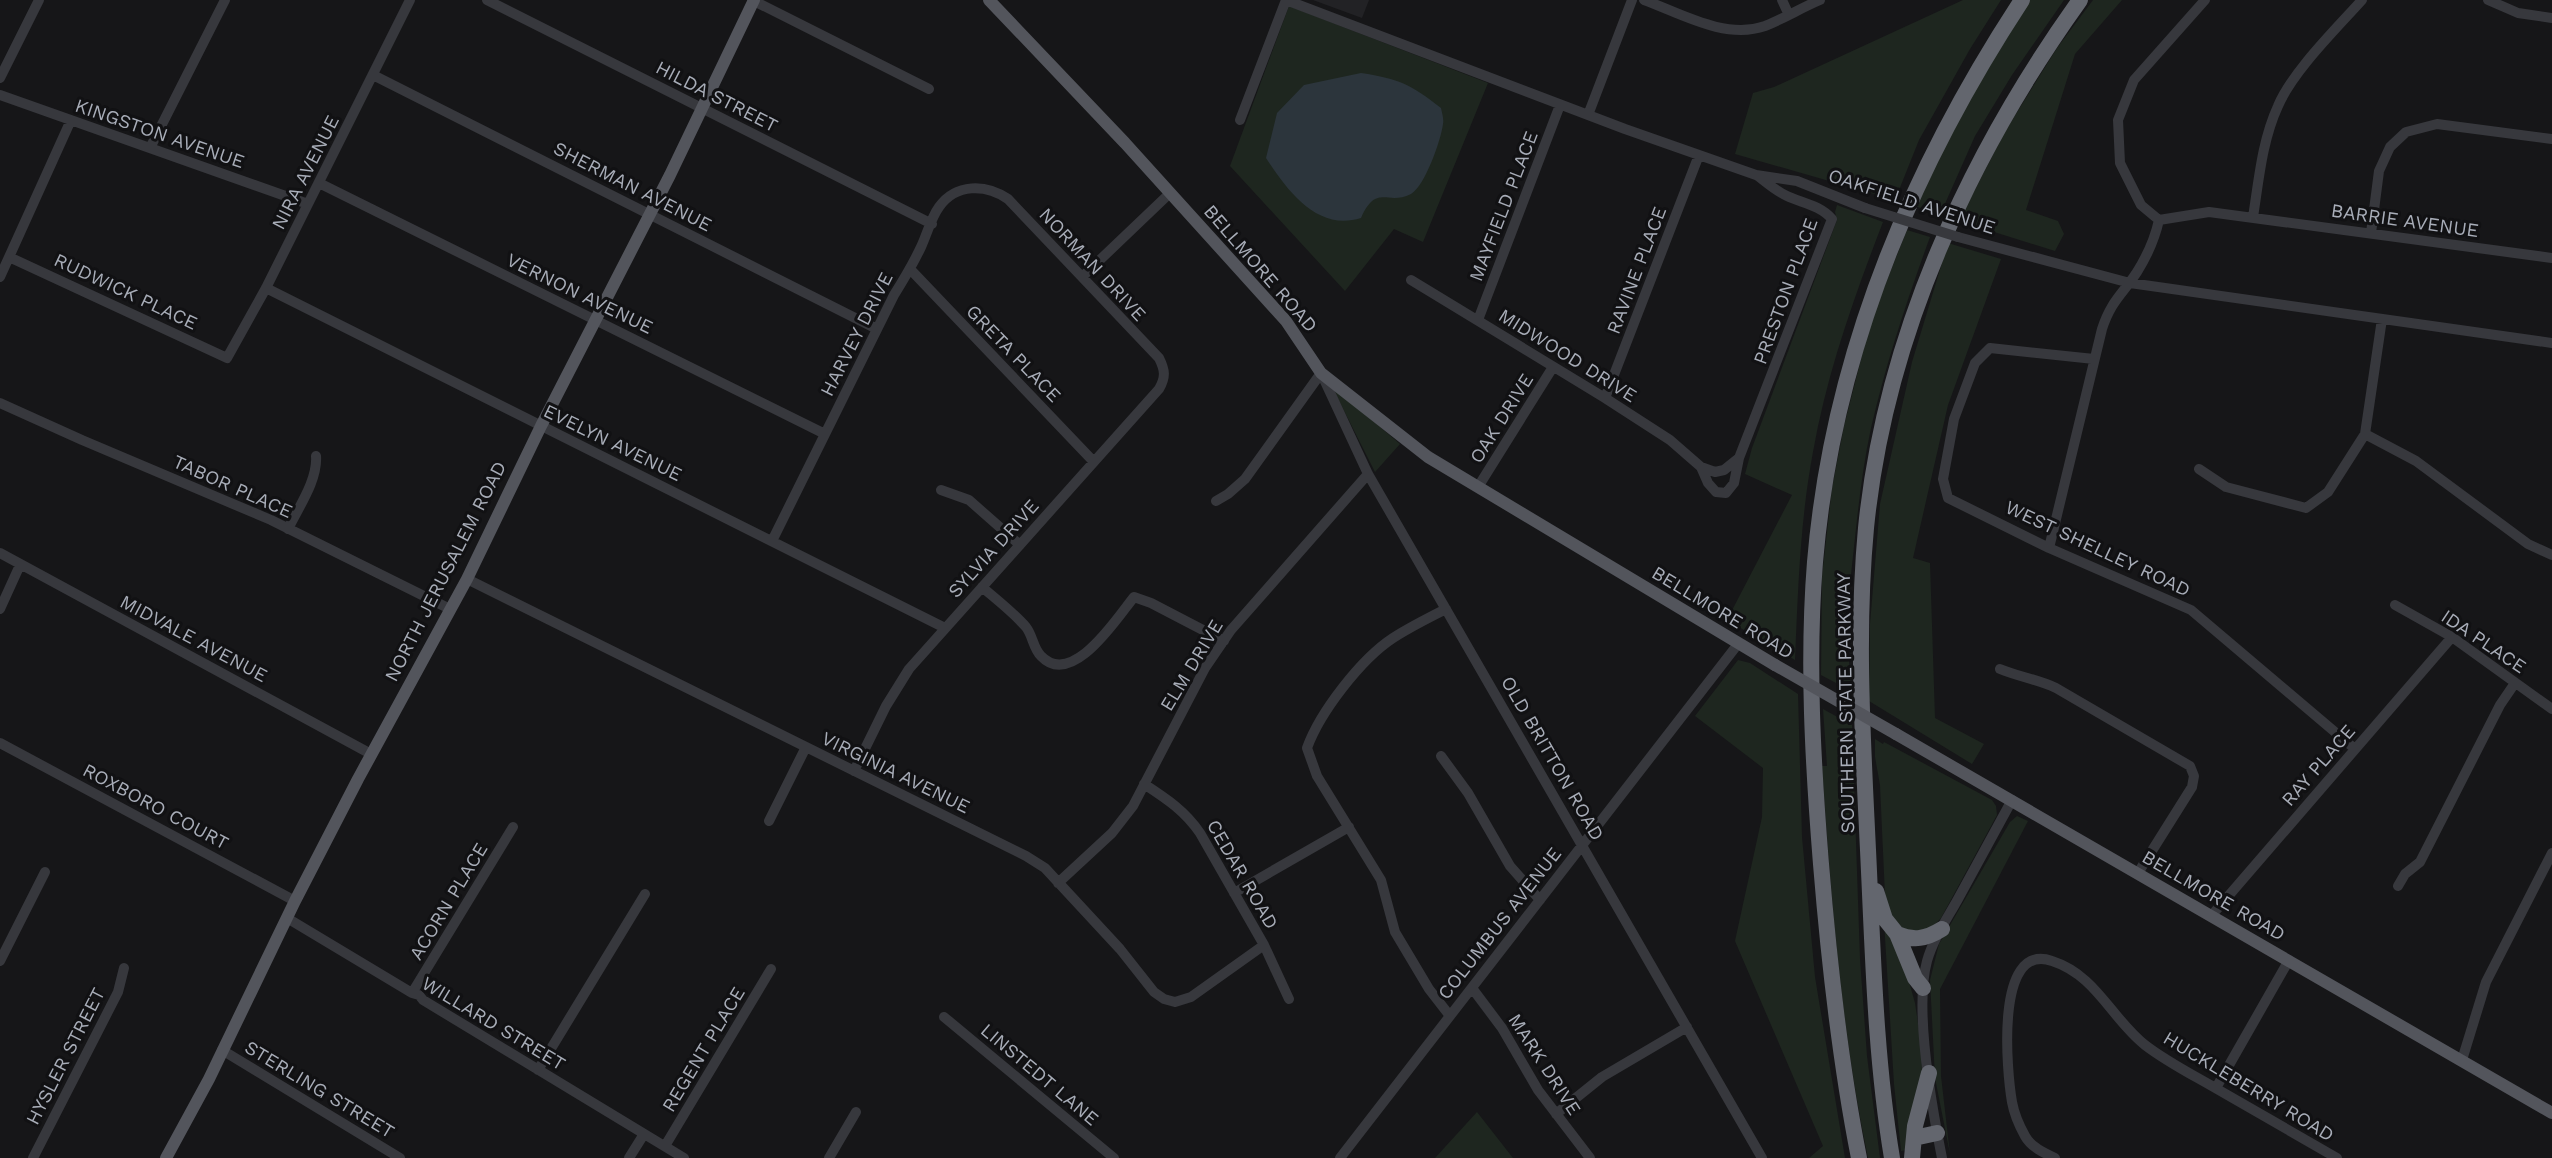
<svg xmlns="http://www.w3.org/2000/svg" width="2552" height="1158" viewBox="0 0 2552 1158" font-family="'Work Sans',sans-serif">
<rect width="100%" height="100%" fill="#161618"/>
<path fill="#222225" d="M1313 0H1369L1362 18Z"/>
<path fill="#1e261f" d="M1963 0H2001L1970 49 1919 140 1895 200 1735 154 1753 93 1774 87Z
M2028 0H2064L2012 75 1975 136 1940 215 1915 206 1971 90Z
M2093 0H2122L2075 54 2026 210 2058 221 2064 234 2055 251 1959 221 2004 133 2057 48Z
M1289 6 1488 83 1423 242 1394 229 1345 291 1230 166Z
M1837 205 1883 222C1854 297 1827 373 1813 452 1800 521 1798 591 1795 660L1727 620 1792 495 1745 474 1752 448 1837 220 1835 212Z
M1907 230 1930 237C1907 300 1886 363 1871 428 1860 479 1856 532 1850 583L1848 584 1846 612 1851 691 1821 675 1822 576 1832 488 1844 426 1871 320Z
M1948 243 2001 259 1948 405 1913 558 1930 563 1935 718 1984 744 1972 764 1869 701 1870 624 1880 504 1912 362Z
M1331 385 1400 444 1375 472Z
M1738 660 1750 663 1798 694 1802 837 1815 977 1845 1158H1809L1823 1146 1735 941 1762 817 1763 768 1695 716Z
M1823 709 1852 725 1860 959 1867 1056 1880 1158H1868C1841 1029 1831 897 1822 766H1827Z
M1875 739 1883 744 1884 742 1992 800 1996 806 1997 815 1941 918C1929 932 1918 933 1901 930L1890 916 1885 896 1880 785 1875 757Z
M2017 816 2028 821 1940 989 1941 1076 1950 1154 1935 1078 1930 980 1939 944 2010 822Z
M1884 921 1902 957 1915 1003 1921 1043 1922 1070 1906 1150 1901 1151 1894 1084Z
M1477 1112 1513 1158H1435Z"/>
<path fill="#2c353c" d="M1361 73C1400 79 1410 84 1441 108 1442 113 1444 119 1443 124 1441 140 1425 186 1411 194 1387 206 1377 183 1361 218 1317 232 1287 190 1266 158L1277 113 1304 85Z"/>
<g fill="none" stroke-linecap="round" stroke-linejoin="round">
<path stroke="#37383d" stroke-width="10" d="M487 0 932 224
M752 0 929 89
M1286 0 1625 129 1756 175 1797 181 1865 208
M1644 0C1680 13 1725 40 1765 26 1783 19 1801 8 1820 0
M1782 0 1788 13
M2488 0 2518 13 2552 18
M373 75 877 329
M0 78 39 0
M0 95 308 204
M1588 115 1632 0
M1240 120 1286 0
M150 148 225 0
M319 183 825 434
M2253 217C2259 179 2262 141 2278 106 2293 71 2336 29 2362 0
M2159 220 2141 205 2120 163 2118 120 2134 80 2205 0
M2371 233 2379 171 2390 147 2406 132 2437 124 2552 139
M1958 237 2130 283 2552 343
M9 257 227 358 266 288 410 0
M910 269 1094 462
M0 277 71 120
M1082 277 1170 193
M1411 280 1605 398 1670 440 1701 467 1715 472 1724 470 1739 458
M266 288 945 628
M1478 320 1560 105
M2094 359 1990 348 1975 363 1954 419 1943 479 1948 498 2049 548 2191 610 2355 749
M1605 398 1699 155
M0 403 82 440 271 520 450 609
M2365 434 2416 461 2528 544 2552 555
M1701 467 1708 483 1716 492 1726 493 1734 483 1739 458 1832 219C1820 205 1802 203 1787 196 1776 191 1767 183 1758 176
M2199 469 2226 487 2306 508 2328 492 2365 434 2382 319
M1478 487 1553 367
M941 490 969 500 1020 545
M1216 501 1228 494 1245 479 1321 373 1368 474 1762 1158
M288 529C298 508 318 480 316 456
M772 541 894 295C904 279 913 264 921 247 927 234 931 218 939 207 956 183 986 184 1008 199L1159 358C1165 370 1166 377 1159 389L909 669 886 706 854 771
M2049 548 2102 329C2111 301 2122 295 2137 272 2147 256 2155 238 2159 220L2209 212 2552 258
M0 553 371 754
M467 579 1026 856 1045 868 1120 949 1154 992 1164 999 1175 1002 1191 997 1264 945
M982 587C997 600 1014 613 1026 627 1033 636 1033 648 1041 656 1072 689 1117 618 1134 597L1151 603 1224 641
M2395 605 2452 637 2552 709
M0 609 20 565
M1446 609C1428 618 1410 627 1393 638 1361 659 1320 712 1307 748L1317 776 1381 880 1395 932 1429 989 1450 1016
M2000 669C2019 677 2037 679 2056 688L2190 766 2194 776 2192 787 2138 873
M0 743 295 901
M1441 756 1468 793 1510 866 1540 900
M1144 784C1167 799 1185 811 1200 833L1264 945 1289 999
M769 821 806 747
M1058 883 1112 833 1133 806 1205 668 1231 630 1368 474
M2398 886 2405 874 2420 862 2500 705 2515 683
M1234 893 1349 827
M2212 915 2452 637
M287 918 412 993 419 995 423 1000 684 1158
M0 961 45 872
M1472 988 1502 1028 1538 1090 1590 1158
M412 993 513 827
M944 1017 1114 1158
M222 1050 400 1158
M2462 1060 2486 982 2552 853
M538 1070 645 894
M2216 1088 2289 960
M1556 1114 1602 1077 1687 1027
M665 1146 771 969
M33 1158 118 992 124 968
M629 1158 644 1134
M829 1158 856 1112
M1340 1158 1738 644
M1942 1158C1932 1108 1914 1009 1927 961 1933 939 1947 919 1958 899 1976 866 1994 833 2012 800
M2055 1158C2044 1153 2031 1147 2025 1136 2020 1127 2014 1113 2012 1102 2007 1073 1994 941 2052 961 2096 975 2111 1018 2145 1045 2167 1062 2193 1075 2217 1089 2257 1112 2297 1135 2337 1158"/>
<path stroke="#53555c" stroke-width="12" d="M989 0 1125 143 1286 321 1321 373 1428 457 1775 665
M1896 734 2552 1113
M166 1158 209 1079 295 901 358 779 467 579 541 426 670 175 754 0"/>
<path stroke="#63666e" stroke-width="16" d="M1876 891 1885 919 1897 934 1915 978 1923 988
M1897 934C1914 941 1926 939 1942 929
M1914 1138 1937 1133
M1859 1158C1840 1062 1829 962 1821 864 1813 764 1807 662 1815 562 1832 359 1911 169 2022 0
M1892 1158C1875 1056 1873 952 1868 850 1863 743 1856 635 1866 528 1885 337 1969 155 2080 0
M1912 1158 1915 1126 1929 1073"/>
<path stroke="#37383d" stroke-width="10" d="M1865 208 1958 237"/>
<path stroke="#53555c" stroke-width="12" d="M1775 665 1896 734"/>
</g>
<g text-anchor="middle" stroke-width="6" stroke-linejoin="round" paint-order="stroke">
<g font-size="19" fill="#a8adb8" stroke="#111113">
<text transform="translate(717 96) rotate(27)" y="7">HILDA STREET</text>
<text transform="translate(160 133) rotate(19)" y="7">KINGSTON AVENUE</text>
<text transform="translate(305 172) rotate(-63)" y="7">NIRA AVENUE</text>
<text transform="translate(633 186) rotate(27)" y="7">SHERMAN AVENUE</text>
<text transform="translate(1912 201) rotate(18)" y="7">OAKFIELD AVENUE</text>
<text transform="translate(1503 206) rotate(-69)" y="7">MAYFIELD PLACE</text>
<text transform="translate(2405 220) rotate(8)" y="7">BARRIE AVENUE</text>
<text transform="translate(1093 264) rotate(47)" y="7">NORMAN DRIVE</text>
<text transform="translate(1261 268) rotate(49)" y="7">BELLMORE ROAD</text>
<text transform="translate(1636 270) rotate(-69)" y="7">RAVINE PLACE</text>
<text transform="translate(126 291) rotate(25)" y="7">RUDWICK PLACE</text>
<text transform="translate(1785 291) rotate(-70)" y="7">PRESTON PLACE</text>
<text transform="translate(580 293) rotate(26)" y="7">VERNON AVENUE</text>
<text transform="translate(856 334) rotate(-63)" y="7">HARVEY DRIVE</text>
<text transform="translate(1014 353) rotate(46)" y="7">GRETA PLACE</text>
<text transform="translate(1568 355) rotate(32)" y="7">MIDWOOD DRIVE</text>
<text transform="translate(1501 418) rotate(-58)" y="7">OAK DRIVE</text>
<text transform="translate(613 442) rotate(26)" y="7">EVELYN AVENUE</text>
<text transform="translate(233 486) rotate(24)" y="7">TABOR PLACE</text>
<text transform="translate(993 548) rotate(-48)" y="7">SYLVIA DRIVE</text>
<text transform="translate(2098 548) rotate(25)" y="7">WEST SHELLEY ROAD</text>
<text transform="translate(445 571) rotate(-63)" y="7">NORTH JERUSALEM ROAD</text>
<text transform="translate(1723 612) rotate(31)" y="7">BELLMORE ROAD</text>
<text transform="translate(194 638) rotate(28)" y="7">MIDVALE AVENUE</text>
<text transform="translate(2484 641) rotate(34)" y="7">IDA PLACE</text>
<text transform="translate(1191 665) rotate(-59)" y="7">ELM DRIVE</text>
<text transform="translate(1845 703) rotate(-91)" y="7">SOUTHERN STATE PARKWAY</text>
<text transform="translate(1553 758) rotate(60)" y="7">OLD BRITTON ROAD</text>
<text transform="translate(2318 765) rotate(-49)" y="7">RAY PLACE</text>
<text transform="translate(896 772) rotate(26)" y="7">VIRGINIA AVENUE</text>
<text transform="translate(156 806) rotate(28)" y="7">ROXBORO COURT</text>
<text transform="translate(1243 874) rotate(60)" y="7">CEDAR ROAD</text>
<text transform="translate(2214 895) rotate(30)" y="7">BELLMORE ROAD</text>
<text transform="translate(448 901) rotate(-59)" y="7">ACORN PLACE</text>
<text transform="translate(1499 923) rotate(-52)" y="7">COLUMBUS AVENUE</text>
<text transform="translate(494 1023) rotate(31)" y="7">WILLARD STREET</text>
<text transform="translate(703 1049) rotate(-59)" y="7">REGENT PLACE</text>
<text transform="translate(65 1056) rotate(-63)" y="7">HYSLER STREET</text>
<text transform="translate(1545 1064) rotate(57)" y="7">MARK DRIVE</text>
<text transform="translate(1040 1074) rotate(40)" y="7">LINSTEDT LANE</text>
<text transform="translate(2249 1086) rotate(31)" y="7">HUCKLEBERRY ROAD</text>
<text transform="translate(320 1089) rotate(31)" y="7">STERLING STREET</text>
</g>
</g>
</svg>
